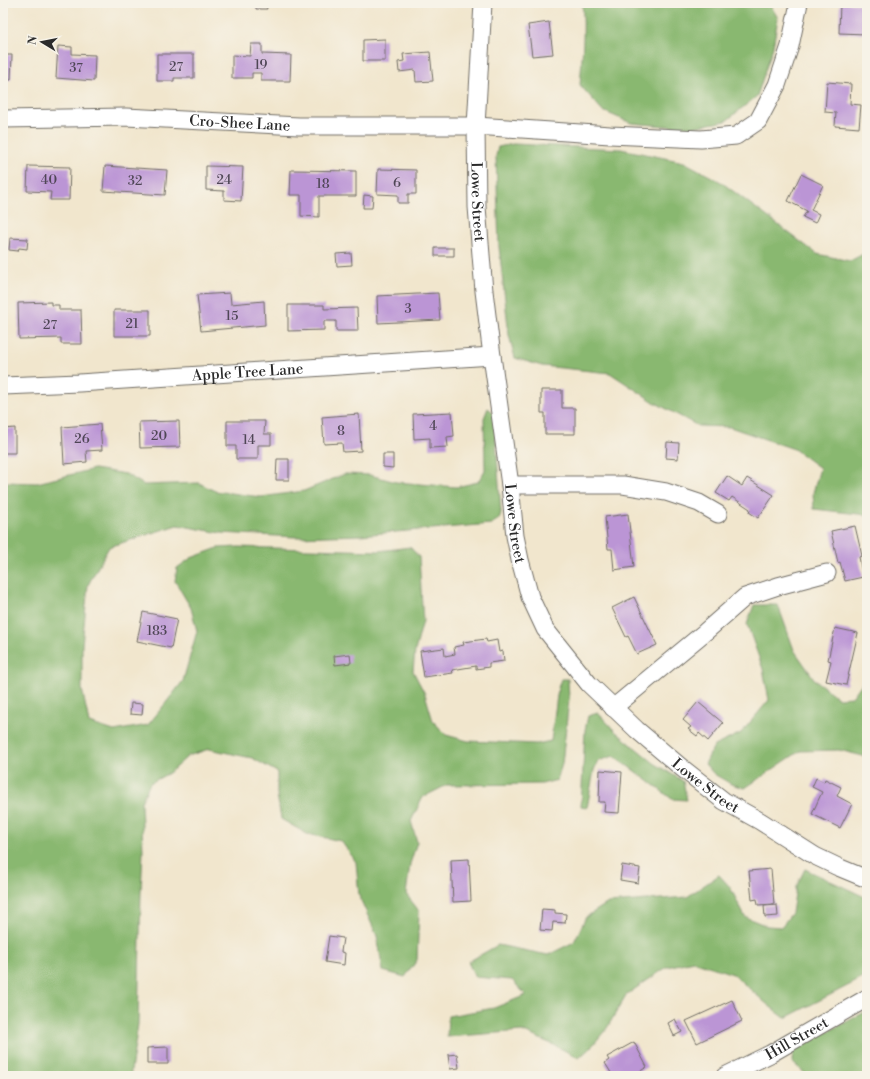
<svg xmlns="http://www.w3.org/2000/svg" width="870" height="1079" viewBox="0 0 870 1079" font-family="'Libre Bodoni',serif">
<rect width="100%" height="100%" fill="#f7f3e8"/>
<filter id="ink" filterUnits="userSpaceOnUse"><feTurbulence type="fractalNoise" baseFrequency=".025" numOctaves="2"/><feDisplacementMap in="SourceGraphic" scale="8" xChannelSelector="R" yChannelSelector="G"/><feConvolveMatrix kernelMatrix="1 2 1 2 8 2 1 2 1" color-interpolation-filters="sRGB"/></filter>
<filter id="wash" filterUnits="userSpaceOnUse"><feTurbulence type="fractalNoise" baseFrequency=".012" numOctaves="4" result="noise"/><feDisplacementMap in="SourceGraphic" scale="16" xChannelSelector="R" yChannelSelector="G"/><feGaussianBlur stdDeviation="0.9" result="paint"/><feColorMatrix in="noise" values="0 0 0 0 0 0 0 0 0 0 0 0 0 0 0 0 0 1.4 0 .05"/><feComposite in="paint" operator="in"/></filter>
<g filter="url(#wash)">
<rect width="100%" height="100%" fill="#f1e6cd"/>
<path fill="#89b870" stroke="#5a724e" d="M582 3H769L778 18 773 47 757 96 726 121 688 128 631 123 603 111 580 85C582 58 585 30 582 3Z
M513 144 621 149 684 162 721 182 817 254 850 261 867 252V515L814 509 813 493 820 468 794 449 730 427 698 426 654 402 610 373 542 366 515 358 509 335 499 247 496 156 498 147Z
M488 408 494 413 501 513 499 519 491 524 360 535 296 537 221 533 177 525 109 547 88 585 82 645V689L89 723 114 731 148 725 161 709 183 681 197 631 191 608 175 581 177 568 191 558 218 548 238 547 379 551 410 547 419 557 423 621 415 651 413 671 425 694 433 721 446 735 468 741 537 744 551 741 558 688 561 679H568L569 699 562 764 557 780 542 784 447 785 423 797 411 821 417 842 410 864 406 894 419 911 417 960 405 977 383 971 377 936 359 896 356 862 341 841 307 834 281 819 277 794V772L252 758 209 749 188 756 169 773 150 783 141 802 143 851 141 892 138 1024 131 1071V1076H3V482L37 483 94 469 126 474 144 485 199 483 215 491 261 497 304 491 345 474 370 475 396 482 456 487 478 482 485 470 484 418Z
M754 605H778L794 650 815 680 838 698 852 697 863 682 867 669V757L839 750 800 751 745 788 731 784 714 774 705 764 714 746 741 733 769 700 763 669 747 624Z
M598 713 616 732 654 763 683 781 687 800 672 799 647 780 614 756 598 761 594 770 587 808 581 807 585 730 588 716Z
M805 869 867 898V976L785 1018 768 1005 733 974 693 961 667 967 626 995 607 1028 592 1046 579 1058 554 1045 522 1031 447 1037 448 1016 494 1008 526 995 512 980 475 977 468 962 498 945 548 955 574 942 586 917 608 903 687 897 719 875 730 887 745 917 767 926 781 927 792 913 796 887Z
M867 1011V1076H808L792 1062 793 1050Z"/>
<g id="blocks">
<path fill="#bb95d5" d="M256 3H266L267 9H256Z
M840 3 867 4 866 34 839 33Z
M549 22 553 54 532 56 528 25Z
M385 39V61H363V40Z
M251 44H262V54L291 55 290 81H261V73H252V78H232V55L250 56Z
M58 46 72 47V54L95 55 94 81 56 78Z
M430 52 433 81 416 82 415 70 399 72 398 62 404 61 403 54Z
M157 54H194V78H174V81H157Z
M3 55H12L11 80H3Z
M827 82 851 84 850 104 861 105 859 128 835 126 836 113 825 112Z
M28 166 70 167 69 200H50L51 192 27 191Z
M105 166 167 170 165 195 103 191Z
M206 166 243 167 241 201 224 200V191L206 190Z
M378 169 416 170V194H408V203H398V195L377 194Z
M291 170 356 171V196H319V217L301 216V195H290Z
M801 174 823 185 811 210 819 214 815 223 803 217 807 211 788 201Z
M364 195 373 196 372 208H363Z
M10 238 28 239 27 249 19 248 18 251 9 250Z
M435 248H454V256H435Z
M351 253 352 265 337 266 336 254Z
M230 293 231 304 264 301 265 325 201 331 197 295Z
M438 293 440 320 378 323 377 296Z
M51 302V305H59V310H81L82 344H61V338L19 339 18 303Z
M288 305H324V309L357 308 358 331H336V321H324V330L288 331Z
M114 310H150V336H114Z
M541 390H562V408H575V434H545V413H541Z
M452 412 454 436 447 437 448 447 430 448V438L414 439 413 414Z
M359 414 361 451 343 452 342 443 324 444 322 417Z
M179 421 180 447 140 448 139 422Z
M227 421H265L264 434H271V445H258V459H236V446H227Z
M100 424 102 450 86 451 87 462 64 464 62 427Z
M15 428V453H3V429Z
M667 442 679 443 678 459 666 458Z
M383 454H393V468L383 467Z
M277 459H289V480H276Z
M727 476 742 486 747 478 774 495 758 518 749 512 750 509 732 497 729 501 716 493Z
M628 514 634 567 614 570 612 549H608L605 517Z
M855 526 862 556 859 557 863 577 845 581 840 562 838 563 831 531Z
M634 597 657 645 637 654 628 636 626 637 612 608Z
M143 612 177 619 171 648 137 641Z
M835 628 858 633 846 685 826 681 831 661 828 660Z
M486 639 487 642 497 640 499 652 503 651 504 661 489 663V667L476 669V666L452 670 453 673 424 677 420 651 444 648 445 656 455 654 454 647 464 645 463 642Z
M350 654 351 663 335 665 334 656Z
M698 702 723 723 708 741 699 733 697 736 688 729 691 727 683 720Z
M131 703 143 704 142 715 130 714Z
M600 770 622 772 619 813 604 812 605 802H599Z
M816 778 824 782 825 779 841 787 837 796 852 804 840 828 812 814 822 792 812 787Z
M469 859 471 901 453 902 451 860Z
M622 865 640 868 638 883 620 880Z
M771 869 774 904 758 905 757 899 752 900 749 871Z
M777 905 778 916 765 917 764 906Z
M542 909 555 910V913L566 914 565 923 553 922 552 931 540 930Z
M329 936 343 938 341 952 345 953 344 965 325 962Z
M732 1000 742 1021 697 1043 686 1021Z
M675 1019 682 1032 674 1036 668 1023Z
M634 1042 647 1067 632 1076H613L605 1063 609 1060 607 1057Z
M168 1047V1064H147V1048Z
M457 1054 459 1068 450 1069 448 1055Z"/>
</g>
</g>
<g filter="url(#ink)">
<use href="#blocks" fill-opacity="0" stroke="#706c64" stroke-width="1"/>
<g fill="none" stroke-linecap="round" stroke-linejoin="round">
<g stroke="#706c64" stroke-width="19">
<g id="minor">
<path id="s1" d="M483 3 476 126 477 207 484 291 492 356 510 485 515 536 520 560 530 597 545 629 589 684 637 730 682 768 724 801 760 821 815 856 838 867 867 879"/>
<path id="s2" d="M3 119 126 117 299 126H476L610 135 701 139 736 136 758 121 777 85 790 46 799 3"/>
<path id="s3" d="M3 386 79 383 492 356"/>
<path d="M510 485H623L666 492 699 503 718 514"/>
<path d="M613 708 705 632 745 597 778 586 827 573"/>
<path id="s4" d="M725 1076 770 1054 867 998"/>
</g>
</g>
<use href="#minor" stroke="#fff" stroke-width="17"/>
</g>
</g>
<g text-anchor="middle" stroke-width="3.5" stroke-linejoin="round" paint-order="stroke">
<g font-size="13" fill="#4f4656">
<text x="261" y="69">19</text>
<text x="176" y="71">27</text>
<text x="76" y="72">37</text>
<text x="49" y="184">40</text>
<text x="224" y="184">24</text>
<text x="135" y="185">32</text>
<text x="397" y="187">6</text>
<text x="323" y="188">18</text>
<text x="408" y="313">3</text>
<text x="232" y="320">15</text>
<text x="132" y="328">21</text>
<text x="50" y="329">27</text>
<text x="433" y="430">4</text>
<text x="341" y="435">8</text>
<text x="159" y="440">20</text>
<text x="82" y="443">26</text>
<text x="249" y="444">14</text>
<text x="157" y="635">183</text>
</g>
<g font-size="15" fill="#2b2b2b" stroke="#f7f3e8">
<text dy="5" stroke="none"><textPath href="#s2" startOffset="237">Cro-Shee Lane</textPath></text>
<text dy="5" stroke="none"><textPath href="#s1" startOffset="199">Lowe Street</textPath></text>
<text dy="5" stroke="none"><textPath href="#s3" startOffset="245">Apple Tree Lane</textPath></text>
<text dy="5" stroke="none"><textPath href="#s1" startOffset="523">Lowe Street</textPath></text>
<text dy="5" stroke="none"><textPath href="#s1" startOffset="859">Lowe Street</textPath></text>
<text dy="5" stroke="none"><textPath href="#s4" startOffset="81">Hill Street</textPath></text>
</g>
</g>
<rect width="870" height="1079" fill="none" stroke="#f7f3e8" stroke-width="16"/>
<g transform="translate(42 42) rotate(280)" stroke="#f7f3e8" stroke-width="3" paint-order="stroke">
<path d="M0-3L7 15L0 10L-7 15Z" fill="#2b2b2b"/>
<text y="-6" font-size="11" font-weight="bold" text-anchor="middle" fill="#2b2b2b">N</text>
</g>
</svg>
